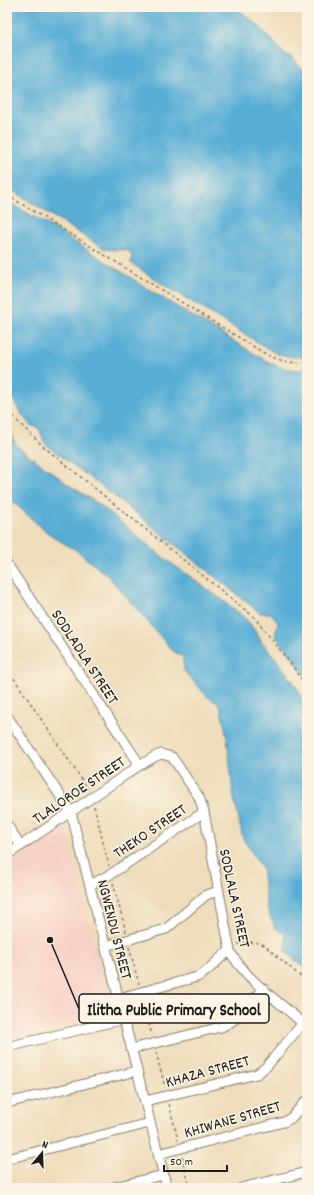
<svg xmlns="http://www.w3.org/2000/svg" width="314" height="1195" viewBox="0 0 314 1195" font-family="Dekko,sans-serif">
<rect width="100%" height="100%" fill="#fcf5e5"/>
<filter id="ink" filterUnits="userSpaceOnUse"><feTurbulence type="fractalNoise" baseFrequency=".025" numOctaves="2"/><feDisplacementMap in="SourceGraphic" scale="8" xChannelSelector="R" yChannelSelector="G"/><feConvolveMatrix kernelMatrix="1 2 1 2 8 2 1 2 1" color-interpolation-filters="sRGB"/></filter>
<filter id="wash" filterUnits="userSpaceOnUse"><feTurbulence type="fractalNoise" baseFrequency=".012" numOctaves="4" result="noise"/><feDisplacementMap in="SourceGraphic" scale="16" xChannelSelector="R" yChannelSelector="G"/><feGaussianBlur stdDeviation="0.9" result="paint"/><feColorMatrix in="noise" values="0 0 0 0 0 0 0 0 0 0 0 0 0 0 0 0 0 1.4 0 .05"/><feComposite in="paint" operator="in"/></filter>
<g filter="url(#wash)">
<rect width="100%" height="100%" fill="#eedcba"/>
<path fill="#f7d1c6" d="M66 826 111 1014 7 1040V866Z"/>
<path fill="#59aed5" stroke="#3a6578" d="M7 7H229L240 11 260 27 284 54 294 59 300 67 307 70V357H292L277 354 153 278 131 263 132 256 128 250C119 249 111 251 103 248L7 187Z
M7 201 55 229 156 294 265 360C281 368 289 371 307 369V678L294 659 275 636 278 623 271 613H260L112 494 45 444 39 428 30 425 18 409 7 387Z
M7 428 17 446 69 485 99 504 160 555 231 606 249 622 262 642 279 662 296 686 307 707V968L295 960 285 951 286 935 275 928 267 909 262 868 243 839 233 794 227 737 220 705 207 696 184 671 183 657 173 651 109 577 76 550 60 541 44 530 7 496Z"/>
</g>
<g filter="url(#ink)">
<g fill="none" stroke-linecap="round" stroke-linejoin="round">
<g stroke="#857c6b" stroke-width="11">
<path id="street" d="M7 564 140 765
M7 716 71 812 167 1188
M7 825 21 846
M7 855 140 765 156 756 161 754 172 757 199 797 204 812 230 951C244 979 284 1005 307 1027
M90 885 111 874 204 812
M105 946 166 929 206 895 219 891
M119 998 197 977C211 971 217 958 230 951
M7 1047 124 1019
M131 1049 221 1027C239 1020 250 1003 264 989
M145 1101 257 1074 266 1067 303 1023
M7 1103 137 1071
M158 1154 284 1122 291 1118 307 1100
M7 1159 150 1123
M111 1188 163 1175
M241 1188 307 1172"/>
</g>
<path stroke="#857c6b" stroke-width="1.5" stroke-dasharray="3 3" stroke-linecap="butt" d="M7 195 264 353C279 361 291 364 307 362
M7 406 16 420 45 448 254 617 291 664 307 687
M7 668 88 789
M94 806 109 866
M113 883 126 932
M238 944C247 942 255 941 264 945L307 982
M129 947 139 984
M143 1000 152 1035
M156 1052 165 1087
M169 1104 178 1140
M182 1157 190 1188"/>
<use href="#street" stroke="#fff" stroke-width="9"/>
</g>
</g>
<g text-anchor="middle" stroke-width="3" stroke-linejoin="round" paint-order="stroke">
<g font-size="16" fill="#1c1c1c" stroke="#fcf5e5">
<text transform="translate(86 656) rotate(57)" y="6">SODLADLA STREET</text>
<text transform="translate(78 789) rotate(-34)" y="6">TLALOROE STREET</text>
<text transform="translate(149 830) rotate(-34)" y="6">THEKO STREET</text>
<text transform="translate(236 898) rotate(78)" y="6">SODLALA STREET</text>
<text transform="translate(116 929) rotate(76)" y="6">NGWENDU STREET</text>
<text transform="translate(207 1070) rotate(-15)" y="6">KHAZA STREET</text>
<text transform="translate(232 1118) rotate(-16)" y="6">KHIWANE STREET</text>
</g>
</g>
<path fill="none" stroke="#1c1c1c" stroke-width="1.5" d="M50 940L79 1009"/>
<circle fill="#1c1c1c" stroke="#fcf5e5" stroke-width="1.5" cx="50" cy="940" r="4"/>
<rect fill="#fcf5e5" stroke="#1c1c1c" stroke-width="1.5" x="79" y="994" width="190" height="29" rx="4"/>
<g font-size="17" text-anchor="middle" font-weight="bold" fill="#1c1c1c">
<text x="174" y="1015">Ilitha Public Primary School</text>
</g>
<rect width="314" height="1195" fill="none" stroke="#fcf5e5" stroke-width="24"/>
<g transform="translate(42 1153) rotate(19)" stroke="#fcf5e5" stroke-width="3" paint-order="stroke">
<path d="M0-3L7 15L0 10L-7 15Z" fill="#1c1c1c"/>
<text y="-6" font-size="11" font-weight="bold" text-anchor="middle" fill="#1c1c1c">N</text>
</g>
<path d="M164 1165v6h63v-6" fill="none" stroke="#1c1c1c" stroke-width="2"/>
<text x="170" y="1165" font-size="12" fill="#1c1c1c" stroke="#fcf5e5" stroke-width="3" paint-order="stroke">50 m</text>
</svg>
